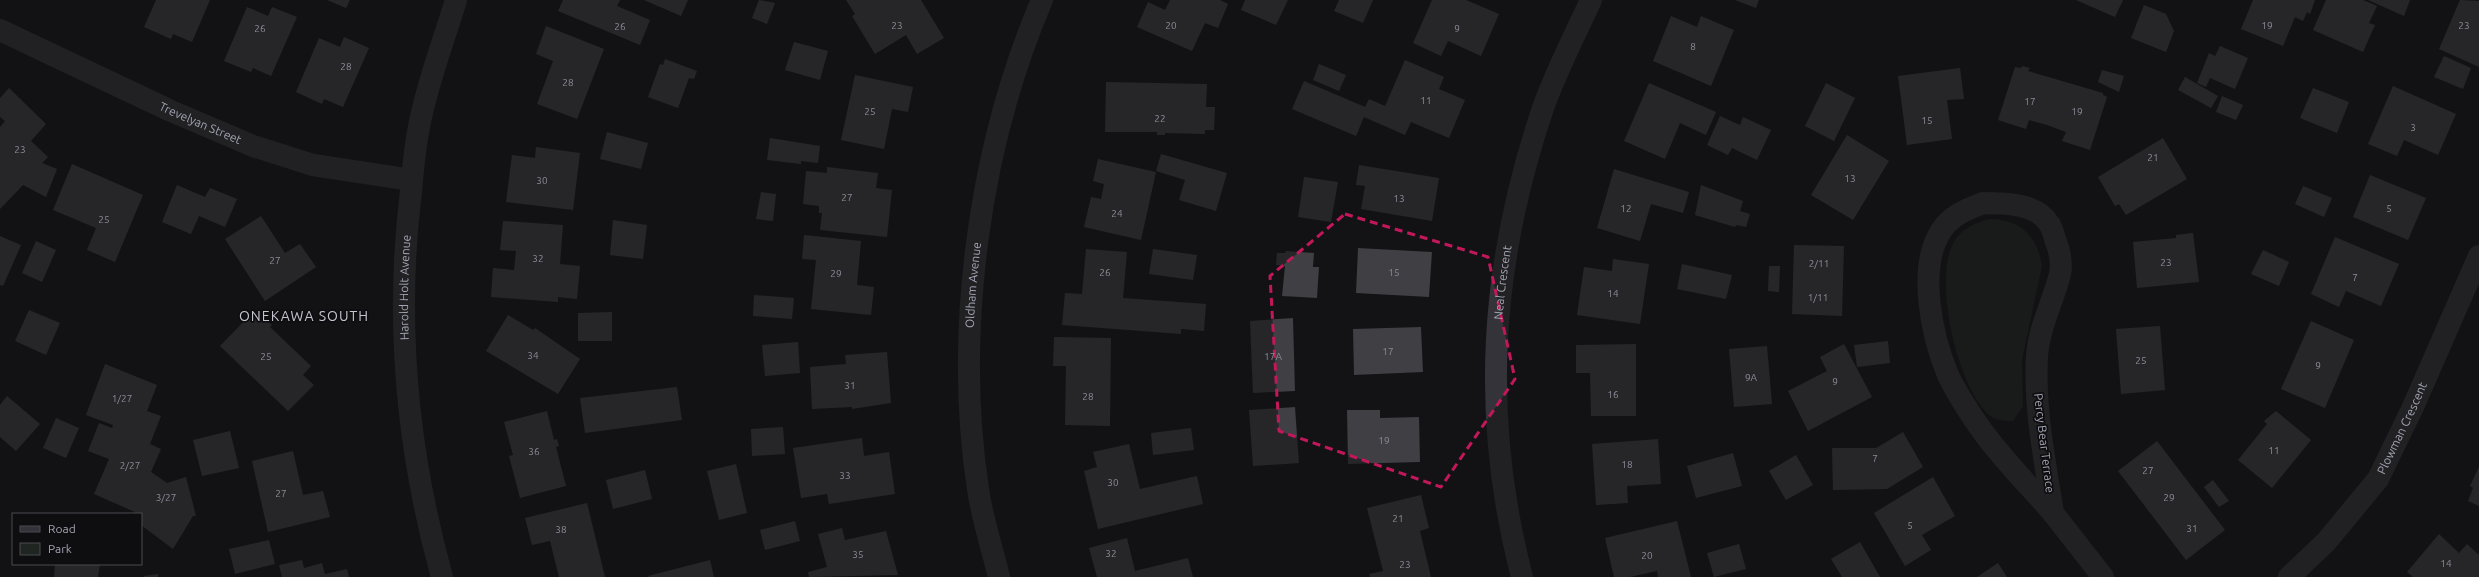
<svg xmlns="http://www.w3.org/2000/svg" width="2479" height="577" viewBox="0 0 2479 577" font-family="Ubuntu,sans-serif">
<rect width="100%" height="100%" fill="#131214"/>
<path fill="#1f2621" d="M1989 219C2020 219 2037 235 2042 266L2022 360 2023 406 2013 421C2005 421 1999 421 1992 417 1958 393 1932 278 1954 242 1961 229 1975 223 1989 219Z"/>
<path fill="#3f3f44" d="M156 0H210L192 42 173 34 171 39 144 27Z
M327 0H350L346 8Z
M563 0H620L617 6 650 20 640 45 558 11Z
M644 0H688L681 16Z
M759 0 775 3 767 24 752 18Z
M846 0H921L944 38 917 54 906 35 875 54 852 16 855 14Z
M1170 0H1220L1228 4 1218 28 1205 23 1192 51 1137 27 1148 2 1165 10Z
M1245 0H1288L1276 25 1241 10Z
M1339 0H1373L1363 23 1334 11Z
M1432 0H1466L1499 14 1481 56 1448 41 1441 56 1413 43Z
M1735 0H1759L1756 8Z
M2076 0H2123L2115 17Z
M2253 0H2315L2310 14 2307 12 2303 21 2295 17 2283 46 2241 29Z
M2326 0H2363L2377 6 2369 23 2375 25 2363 52 2313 30Z
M2368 0H2410L2404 16Z
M2460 0 2479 1V67L2439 49Z
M2144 5 2166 14 2174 31 2166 52 2131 38Z
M247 7 268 16 272 7 297 17 271 76 253 68 251 72 224 61Z
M1671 16 1697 27 1701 16 1734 30 1711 86 1653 61Z
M546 26 604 49 577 119 537 104 553 61 536 54Z
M344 37 369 48 343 107 324 99 322 104 296 92 319 38 340 47Z
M794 42 828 51 820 80 785 70Z
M2220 46 2248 58 2235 89 2210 78 2206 87 2197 83 2209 53 2215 56Z
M2444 56 2471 68 2463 89 2434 77Z
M665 59 697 71 694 79 689 78 678 108 648 97 660 64 663 65Z
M1405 60 1444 77 1439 89 1465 100 1449 138 1411 122 1405 135 1364 117 1356 136 1292 109 1304 81 1365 107 1369 99 1385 106Z
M1319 64 1346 75 1339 91 1313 80Z
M2022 66 2030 68 2028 71 2103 93V95L2107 97 2090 150 2062 141 2066 132 2047 125 2029 120 2026 129 1998 120 2015 67 2021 68Z
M1960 68 1964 99 1947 100 1952 139 1907 145 1898 76Z
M2102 70 2124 76 2119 92 2098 82Z
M855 75 913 87 908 112 892 109 884 149 841 140Z
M2185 77 2218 96 2211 108 2178 90Z
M1106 82 1207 84 1206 107H1215L1214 130H1205V134L1165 133V135H1157V132H1105Z
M1649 83 1716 112 1706 135 1680 123 1665 159 1624 141Z
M1826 83 1855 98 1834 141 1805 126Z
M2393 86 2456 114 2438 155 2404 140 2397 156 2368 144Z
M9 88 46 124 31 141 48 157 42 163 57 169 46 197 23 185 0 209V127L5 121 0 117V98Z
M2313 88 2349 102 2337 133 2300 118Z
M2222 96 2243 105 2236 120 2216 112Z
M1720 116 1740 125 1743 117 1771 130 1757 160 1732 148 1728 155 1707 145Z
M607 132 648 143 641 169 600 159Z
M1847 135 1889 161 1853 220 1811 195Z
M770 138 820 146 818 163 801 161V164L767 160Z
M2163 138 2187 179 2126 215 2119 204 2115 206 2098 177Z
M536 147 580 153 573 210 506 202 512 155 535 158Z
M1161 154 1227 173 1216 211 1179 200 1185 180 1156 171Z
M1098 159 1156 172 1141 240 1084 227 1091 197 1101 199 1104 184 1093 181Z
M72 164 143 195 115 262 87 250 96 228 53 210Z
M1359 165 1439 178 1432 221 1361 209 1365 186 1356 185Z
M827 167 878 173 876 188 892 190 887 237 820 230 822 213H819V206L803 204 806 171 827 173Z
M1614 169 1689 192 1683 213 1651 204 1640 241 1597 228Z
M2370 175 2426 198 2408 240 2353 217Z
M1304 177 1338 182 1331 222 1298 217Z
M177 185 205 197 210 188 237 199 225 227 199 216 191 234 162 222Z
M1701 185 1743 201 1740 211 1750 214 1746 227 1736 225 1735 227 1695 215Z
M2303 186 2332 198 2324 217 2295 204Z
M761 192 776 194 773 221 756 219Z
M261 216 285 253 300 244 316 267 265 301 225 239Z
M613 220 647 225 643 259 610 255Z
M503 221 563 225 560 264 580 266 577 299 558 297V302L491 297 493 268 514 270 516 251 500 250Z
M2193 233 2199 282 2137 288 2133 242 2176 238V235Z
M804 235 861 241 857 285 874 287 871 315 811 309 816 260 802 259Z
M0 236 21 245 3 286 0 285Z
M2335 237 2399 264 2381 306 2346 291 2339 307 2311 294Z
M36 241 56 250 42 282 22 273Z
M1794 245 1844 246 1842 316 1792 314Z
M1358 248 1432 252 1429 297 1356 293Z
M1086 249 1127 252 1123 298 1206 304 1204 331 1181 329V334L1062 325 1065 293 1082 294Z
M1153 249 1197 255 1193 280 1149 274Z
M2263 250 2289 262 2279 286 2251 274Z
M1286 251 1314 253 1313 267H1319L1317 298 1282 296 1285 266 1276 265 1277 253H1285Z
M1613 259 1649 264 1640 324 1577 315 1584 267 1612 271Z
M1682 264 1732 275 1726 299 1677 289Z
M1769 266H1780L1779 292 1768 291Z
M754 295 794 298 792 319 753 316Z
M29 310 60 323 46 355 15 341Z
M254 311 272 325 270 327 311 366 303 375 314 385 288 411 220 346Z
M612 312V341H578V313Z
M508 315 533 330 535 328 580 359 558 394 486 351Z
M1293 318 1295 391 1253 393 1250 321Z
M2311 321 2354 340 2325 408 2281 389Z
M2160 326 2165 390 2121 394 2116 329Z
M1421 327 1423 372 1354 375 1353 329Z
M1054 337 1111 338 1110 426 1065 425 1066 366H1053Z
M1888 341 1890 363 1857 367 1854 345Z
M798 342 800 373 765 376 762 345Z
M1636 344V416H1591L1590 373H1576V345Z
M1844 344 1872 397 1808 431 1788 391 1827 371 1820 357Z
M1767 346 1772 404 1734 407 1729 349Z
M887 352 891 403 852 409V407L812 409 810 367 846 364 845 355Z
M105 364 157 385 147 411 161 416 150 444 161 449 151 472 167 483 186 477 196 516H193L173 549 141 525V514H135V512L94 494 109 459 88 451 99 423 112 428 113 425 86 415Z
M677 387 682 420 585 433 580 398Z
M7 396 40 424 16 451 0 437V405Z
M1295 407 1299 463 1253 466 1249 410Z
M1347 410H1380V418L1419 417 1420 462 1348 464Z
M547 411 554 440 557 439 559 446 556 447 566 486 520 498 509 456 513 455 504 422Z
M2276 411 2311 440 2272 488 2238 460 2267 424 2264 421Z
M56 418 79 428 66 458 43 448Z
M783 427 785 454 752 456 751 429Z
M1191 428 1194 450 1153 455 1151 433Z
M230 431 239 468 202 476 193 440Z
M1903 432 1923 467 1887 489 1833 490 1832 448H1876Z
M862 438 864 456 889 452 895 494 829 504 827 494 801 498 793 448Z
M1658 439 1661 484 1627 486 1628 503 1596 505 1592 444Z
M2157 441 2225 530 2186 560 2118 471Z
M1129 444 1140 489 1197 476 1203 504 1098 529 1084 471 1097 467 1093 452Z
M293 451 303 495 323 491 330 517 268 532 252 461Z
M1733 453 1742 486 1696 498 1687 466Z
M1796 455 1813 485 1786 500 1769 471Z
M736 464 747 513 719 520 707 471Z
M2479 467V506L2468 501 2473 488 2470 486Z
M645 470 652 499 613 509 606 480Z
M1933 477 1955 516 1922 535 1931 550 1905 566 1874 513Z
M2213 480 2229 501 2219 507 2204 487Z
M1421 495 1429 528 1420 531 1431 577H1370L1369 574 1383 571 1367 508Z
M587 503 605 577H559L550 541 532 545 525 518Z
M795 521 800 541 765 550 760 530Z
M1677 521 1691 577H1658L1657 571 1630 577H1614L1605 538Z
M842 528 845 540 886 531 898 575 809 577 808 572 827 567 818 534Z
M2439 534 2459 553 2467 544 2479 555V577H2413L2407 572Z
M1127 538 1135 571 1188 558 1193 577H1097L1089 548Z
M269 540 275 564 235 574 229 549Z
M1860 542 1880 577H1842L1831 559Z
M1739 544 1746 569 1714 577 1707 553Z
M302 560 304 568 322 563 325 574 347 569 349 577H282L279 565Z
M710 560 714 577H649L648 576Z
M1998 563 2007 577H1977Z
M55 564H100L98 577H54Z
M158 574V577H144V576Z"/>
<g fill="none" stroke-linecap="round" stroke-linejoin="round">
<g stroke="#343339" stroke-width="22">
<path id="s1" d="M0 30 171 111 253 146 313 165 412 180"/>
<path d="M1983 203C2005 203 2037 203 2050 225 2053 230 2054 236 2056 242 2060 251 2062 265 2060 274 2053 302 2039 327 2037 356 2034 409 2045 461 2053 513 2028 484 1999 456 1978 425 1967 409 1956 392 1948 375 1932 337 1917 268 1941 231 1951 215 1968 209 1983 203Z"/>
<path d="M2053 513 2103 577"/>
<path id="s2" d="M442 577C407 451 395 321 411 191 413 168 415 144 420 122 428 81 444 40 456 0"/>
<path id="s3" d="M999 577C992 548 982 518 978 489 954 331 979 147 1042 0"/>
<path id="s4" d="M1522 577C1480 416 1490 265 1543 108 1556 71 1575 35 1591 0"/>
<path id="s5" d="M2289 577 2326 542 2378 479 2413 407 2479 256"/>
</g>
</g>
<path d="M0 0H2479V577H0ZM1345 214 1488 257 1515 379 1441 487 1279 431 1270 276Z" fill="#131214" fill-opacity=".55" fill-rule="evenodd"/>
<path fill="none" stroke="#c2185b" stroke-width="3" stroke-dasharray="8 5" stroke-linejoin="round" d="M1345 214 1488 257 1515 379 1441 487 1279 431 1270 276Z"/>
<g text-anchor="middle" stroke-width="3.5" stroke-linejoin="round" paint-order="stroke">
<g font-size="10" fill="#8b8c98">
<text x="897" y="29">23</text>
<text x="1171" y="29">20</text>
<text x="2267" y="29">19</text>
<text x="2464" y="29">23</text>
<text x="620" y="30">26</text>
<text x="260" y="32">26</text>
<text x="1457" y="32">9</text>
<text x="1693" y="50">8</text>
<text x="346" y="70">28</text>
<text x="568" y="86">28</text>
<text x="1426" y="104">11</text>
<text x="2030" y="105">17</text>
<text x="870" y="115">25</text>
<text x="2077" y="115">19</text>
<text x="1160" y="122">22</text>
<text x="1927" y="124">15</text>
<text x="2413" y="131">3</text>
<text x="20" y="153">23</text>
<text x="2153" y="161">21</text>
<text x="1850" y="182">13</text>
<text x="542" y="184">30</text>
<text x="847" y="201">27</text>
<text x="1399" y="202">13</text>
<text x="1626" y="212">12</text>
<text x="2389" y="212">5</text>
<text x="1117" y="217">24</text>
<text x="104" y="223">25</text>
<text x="538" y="262">32</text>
<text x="275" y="264">27</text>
<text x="2166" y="266">23</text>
<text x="1819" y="267">2/11</text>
<text x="1105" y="276">26</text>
<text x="1394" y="276">15</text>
<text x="836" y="277">29</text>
<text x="2355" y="281">7</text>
<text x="1613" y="297">14</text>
<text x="1818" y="301">1/11</text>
<text x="1388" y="355">17</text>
<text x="533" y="359">34</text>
<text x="266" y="360">25</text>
<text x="1273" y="360">17A</text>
<text x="2141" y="364">25</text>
<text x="2318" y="369">9</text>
<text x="1751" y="381">9A</text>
<text x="1835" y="385">9</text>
<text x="850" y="389">31</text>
<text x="1613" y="398">16</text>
<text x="1088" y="400">28</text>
<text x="122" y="402">1/27</text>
<text x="1384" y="444">19</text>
<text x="2274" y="454">11</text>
<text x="534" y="455">36</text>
<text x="1875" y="462">7</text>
<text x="1627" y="468">18</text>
<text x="130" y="469">2/27</text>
<text x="2148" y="474">27</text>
<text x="845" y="479">33</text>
<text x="1113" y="486">30</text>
<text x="281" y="497">27</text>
<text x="166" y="501">3/27</text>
<text x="2169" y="501">29</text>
<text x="1398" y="522">21</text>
<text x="1910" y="529">5</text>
<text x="2192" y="532">31</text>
<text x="561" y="533">38</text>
<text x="1111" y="557">32</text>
<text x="858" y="558">35</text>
<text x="1647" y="559">20</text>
<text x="2446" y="567">14</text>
<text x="1405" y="568">23</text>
</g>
<g font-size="12" fill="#a4a5b4" stroke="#0e0d0f">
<text dy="4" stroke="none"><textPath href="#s1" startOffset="221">Trevelyan Street</textPath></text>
<text dy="4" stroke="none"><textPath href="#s4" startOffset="297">Neal Crescent</textPath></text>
<text dy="4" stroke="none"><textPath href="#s3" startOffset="295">Oldham Avenue</textPath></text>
<text dy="4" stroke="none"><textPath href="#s2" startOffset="293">Harold Holt Avenue</textPath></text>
<text dy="4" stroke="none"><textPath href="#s5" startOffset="189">Plowman Crescent</textPath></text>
<text transform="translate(2044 443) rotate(83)" y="4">Percy Bear Terrace</text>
</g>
<g font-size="14" letter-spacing="1" fill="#c5c5d0" stroke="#0e0d0f">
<text x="304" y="321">ONEKAWA SOUTH</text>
</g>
</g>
<rect x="12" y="513" width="130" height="52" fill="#0e0d0f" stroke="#4a4a51"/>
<rect x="20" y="526" width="20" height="6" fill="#343339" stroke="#4a4a51"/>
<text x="48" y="533" font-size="12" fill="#a4a5b4">Road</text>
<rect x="20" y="543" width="20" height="12" fill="#1f2621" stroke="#4a4a51"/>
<text x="48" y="553" font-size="12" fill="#a4a5b4">Park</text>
</svg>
